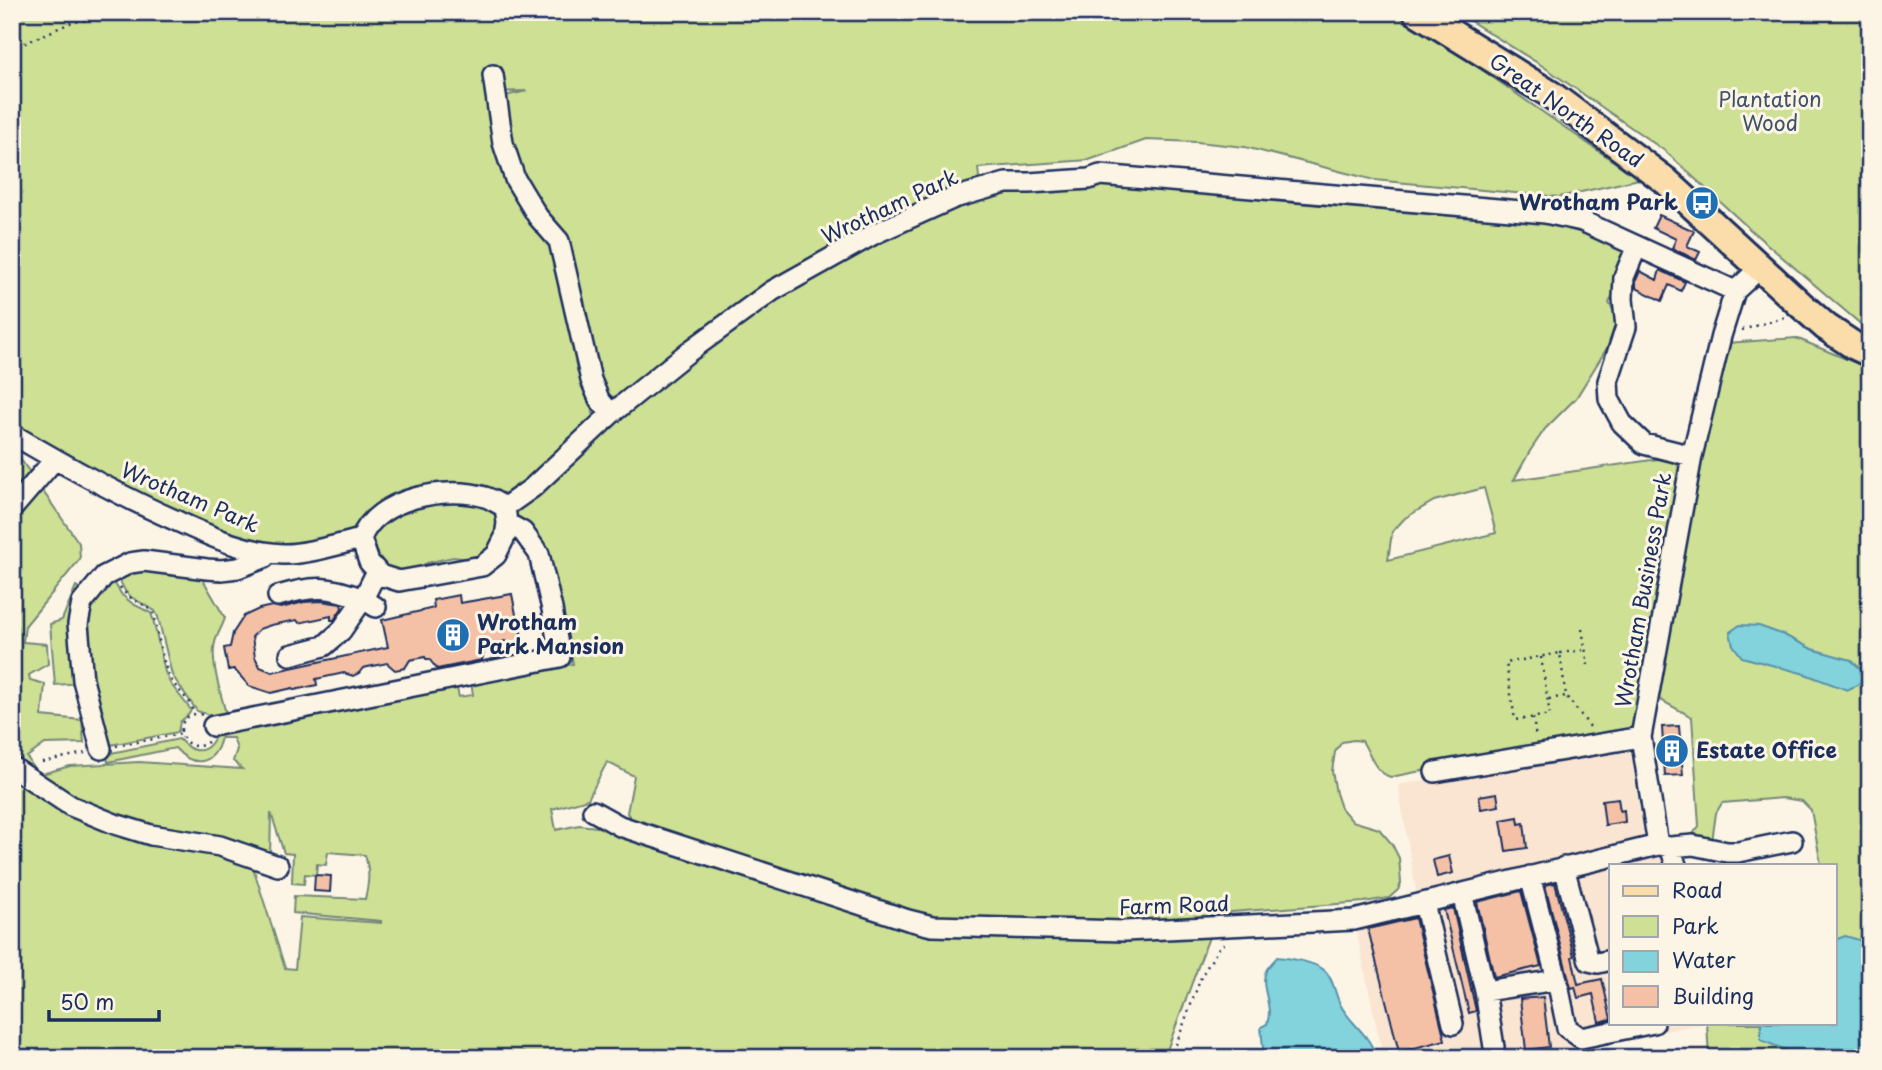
<svg xmlns="http://www.w3.org/2000/svg" width="1882" height="1070" viewBox="0 0 1882 1070" font-family="'Playpen Sans',sans-serif">
<rect width="100%" height="100%" fill="#fcf5e5"/>
<filter id="ink" filterUnits="userSpaceOnUse"><feTurbulence type="fractalNoise" baseFrequency=".0143" numOctaves="2"/><feDisplacementMap in="SourceGraphic" scale="14" xChannelSelector="R" yChannelSelector="G"/><feConvolveMatrix kernelMatrix="1 2 1 2 8 2 1 2 1" color-interpolation-filters="sRGB"/></filter>
<g filter="url(#ink)">
<path fill="#fae5d2" d="M1629 743 1647 857 1664 854 1668 865H1611V1023H1707L1524 1058H1383L1354 920 1418 903 1398 785Z"/>
<path fill="#cee094" stroke="#748879" stroke-width="2" fill-rule="evenodd" d="M12 12H1399L1639 179 1559 197 1374 180 1245 147 1197 142 1146 140 1089 160 978 168 980 186 920 206 622 398C602 397 601 389 591 373L564 232 551 223 517 176 503 98 509 95 527 91 495 92 518 201 534 228 554 250 593 412 592 423 514 493 490 494 460 488 365 519 351 534 271 549 171 515 12 429Z
M1456 12H1870V332L1754 233 1665 151 1544 67Z
M1096 183 1298 197C1309 207 1320 205 1333 200L1561 221 1570 229 1587 235 1596 233 1624 245 1628 262 1609 303 1617 317V332L1576 398 1545 429 1530 451 1514 480 1665 458 1681 467 1634 729 1391 777C1374 772 1371 755 1362 741L1354 740 1342 742 1335 752 1332 771 1336 793 1341 808 1352 821 1379 829 1392 844 1399 858 1401 883 1398 890 1389 898 1364 902 1231 912 1221 924 921 918 634 822 627 813 634 776 607 762 588 799 552 809 556 830 579 825 606 828 904 929 980 937 1110 941 1209 937 1164 1058H12V447L79 543 80 559 25 626 23 642 47 644 48 664 29 675 30 680 45 684 42 716 82 720 84 743 45 744 27 757 38 775 70 766 139 762 242 769 233 761 237 749 233 738H221C214 766 193 768 175 748L108 762 106 754 179 739C195 757 210 753 217 731L456 685 459 697 473 695 471 682 573 664 570 648 562 650 543 557 515 518 513 513 611 420 622 417 667 380 672 370 803 277 983 194ZM1484 488 1496 533 1388 560 1392 532 1405 518 1434 501ZM271 813 284 853 293 854 292 883 304 884 305 874 316 875 317 864 326 865 328 852 365 855C370 872 369 882 365 899L294 896 293 913 381 921V923L300 917 295 969 285 968 252 864 221 857 270 858Z
M1796 338 1870 369V1058H1709L1707 1023H1835V865H1821L1811 810 1802 801 1783 798 1722 803 1716 813 1712 842 1689 839 1699 826 1692 717 1655 697 1692 484 1727 343Z
M422 501 484 502C500 514 497 523 498 541L477 560 453 557 427 563 397 579 382 570 370 537 382 518Z
M139 566 202 578 225 618C222 629 214 637 214 649 212 669 223 701 228 721L197 711 172 675 158 617 155 611 131 597 125 591 118 577Z
M108 580 113 581 122 595 133 604 151 613 153 619 165 672 170 683 191 710 189 714 180 722 178 732 105 746 89 680 86 611Z
M76 586 86 592 80 683 55 685 50 624 62 620Z"/>
<path fill="#82d3dc" stroke="#5991aa" stroke-width="2" d="M1740 625 1759 626 1784 635 1812 649 1851 660 1865 673 1863 682 1847 690 1805 674 1742 657 1733 645 1730 632Z
M1845 936 1870 943V992L1861 997 1870 1016V1058H1805L1761 1040V1023H1835V940Z
M1277 957C1290 958 1314 962 1324 970 1333 977 1335 994 1340 1004 1349 1023 1372 1036 1376 1058H1264L1261 1027 1267 1024C1274 1005 1259 987 1266 971 1268 966 1274 961 1277 957Z"/>
<path fill="#f5c1a6" stroke="#1b2f5e" stroke-width="2" d="M1659 215 1694 231 1687 246 1700 252 1696 260 1672 248 1676 239 1653 228Z
M1660 270 1685 282 1681 291 1669 285 1662 301 1636 288V280L1640 271 1657 280Z
M512 594 519 630 521 632 522 638 519 643 511 645 505 641 488 645V647L485 648 482 660 437 669 429 659H426L425 657 410 660 405 668 395 670 387 663 363 668 359 673 353 676 344 673 316 679 317 685 294 690 293 688 271 693 249 686 234 669 228 670 224 648 230 647 233 633 244 616 259 609 272 606 281 608 304 602 321 601 341 604 342 608 334 620H331V616L299 623 297 620 271 625 259 629 252 637 255 657 260 667 272 672 388 647 382 620 434 608 433 600 459 595 460 603Z
M1679 726 1683 775 1665 776 1662 727Z
M1497 793 1499 806 1481 809 1479 796Z
M1618 798 1620 811 1624 810 1625 822 1605 825 1602 800Z
M1518 817 1519 824 1524 823 1527 848 1506 851 1501 820Z
M1449 856 1453 873 1437 877 1433 860Z
M315 875 331 876 330 892 314 891Z
M1555 883 1574 956 1572 957 1578 984 1602 979 1611 1019 1599 1022 1593 994 1578 998 1575 987 1571 988 1545 885Z
M1521 891 1541 966 1494 977 1477 902Z
M1453 908 1476 1011 1469 1013 1444 910Z
M1415 918 1445 1040 1399 1052 1368 929Z
M1543 997 1549 1047 1526 1050 1520 999Z"/>
<g fill="none" stroke-linecap="round" stroke-linejoin="round">
<g stroke="#1b2f5e" stroke-width="24">
<path id="minor" d="M493 75 503 143 515 179 538 217 559 241 591 380 599 399 611 414
M1637 246 1624 277 1623 299 1626 327 1608 381 1609 399 1622 423 1644 444 1692 456
M12 434C66 466 120 496 177 521 212 537 244 552 283 554 303 555 341 544 361 539L369 562 377 571 380 575 399 581 482 566 496 555 505 537 507 523 505 507 532 488 611 414 687 353 772 291 876 233 954 198 1006 183H1029L1089 179 1100 175 1545 213 1582 221 1735 291
M12 509 55 459
M361 539C375 498 448 485 485 497 492 499 498 504 505 507
M278 596C314 585 329 586 363 599L377 571
M290 655 324 646 341 631 363 599 376 607
M213 726 560 657 552 609 539 554 523 532 507 523
M101 749 83 680 78 624 82 603 104 576 130 563 144 561 207 569 221 570 238 568 264 558 268 553
M12 767 71 806 115 824 151 835 220 846 278 866
M1435 772 1641 737 1692 456 1721 336 1735 291 1760 268
M593 811 620 826 908 920 932 926 1125 931 1354 920 1658 845 1641 737
M1659 845 1670 847 1676 865
M1670 847 1693 845 1727 852H1738L1792 841
M1564 867 1589 961 1598 963 1611 960
M1530 876 1557 980
M1462 893 1485 991 1494 1047
M1424 903 1453 1024
M1485 991 1557 980 1567 1028 1581 1038 1654 1023"/>
</g>
<g stroke="#1b2f5e" stroke-width="32">
<path id="major" d="M1417 12 1550 94 1666 181 1801 305 1826 327 1853 345 1870 353"/>
</g>
<path stroke="#1b2f5e" stroke-width="2.5" stroke-dasharray="2 5" stroke-linecap="butt" d="M12 49 70 23 129 12
M1742 330 1786 317
M120 587C131 603 146 602 154 614 157 630 162 661 169 676 175 689 191 699 194 714
M1582 629 1588 665
M1560 653 1584 650
M1541 657 1550 715 1515 720 1506 663 1560 653 1566 696 1591 728
M1549 699 1566 696
M181 730a16 16 0 1 1 32 0a16 16 0 1 1-32 0Z
M1533 718 1536 738
M116 746 181 734
M42 762 85 753
M1171 1058 1202 975 1220 946 1224 944"/>
<use href="#minor" stroke="#fcf5e5" stroke-width="19"/>
<use href="#major" stroke="#faddab" stroke-width="26"/>
</g>
</g>
<defs>
<g id="bus-disc" transform="scale(1.75)"><circle r="9.5" fill="#1f6fb2" stroke="#fcf5e5"/><path d="M-5-6H5V4H4V6H2V4H-2V6H-4V4H-5ZM-3.5-4V0h7V-4ZM-3.5 1.2v1.5H-2V1.2ZM2 1.2v1.5H3.5V1.2Z" fill="#fff"/></g>
<g id="building-disc" transform="scale(1.75)"><circle r="9.5" fill="#1f6fb2" stroke="#fcf5e5"/><path d="M-4-6H4V6H1V3H-1V6H-4ZM-2.5-4.3h1.7v1.8h-1.7ZM.8-4.3h1.7v1.8H.8ZM-2.5-1h1.7V.8h-1.7ZM.8-1h1.7V.8H.8Z" fill="#fff"/></g>
</defs>
<g fill-rule="evenodd">
<use href="#bus-disc" x="1702" y="203"/>
<use href="#building-disc" x="453" y="635"/>
<use href="#building-disc" x="1672" y="751"/>
</g>
<g text-anchor="middle" stroke-width="6" stroke-linejoin="round" paint-order="stroke">
<g font-size="21" fill="#3f5269" stroke="#fcf5e5">
<text x="1770" y="107">Plantation<tspan x="1770" dy="24">Wood</tspan></text>
</g>
<g font-size="21" fill="#1b2f5e" stroke="#fcf5e5">
<text transform="translate(1566 111) rotate(35)" y="7">Great North Road</text>
<text transform="translate(890 207) rotate(-25)" y="7">Wrotham Park</text>
<text transform="translate(190 498) rotate(23)" y="7">Wrotham Park</text>
<text transform="translate(1644 590) rotate(-80)" y="7">Wrotham Business Park</text>
<text transform="translate(1174 906) rotate(-2)" y="7">Farm Road</text>
</g>
<g font-size="21" font-weight="bold" fill="#1b2f5e" stroke="#fcf5e5" text-anchor="start">
<text x="1678" y="210" text-anchor="end">Wrotham Park</text>
<text x="477" y="630">Wrotham<tspan x="477" dy="24">Park Mansion</tspan></text>
<text x="1696" y="758">Estate Office</text>
</g>
</g>
<rect width="1882" height="1070" fill="none" stroke="#fcf5e5" stroke-width="42"/>
<rect x="21" y="21" width="1840" height="1028" fill="none" stroke="#1b2f5e" stroke-width="2.5" filter="url(#ink)"/>
<rect x="1609" y="864" width="228" height="161" fill="#fcf5e5" stroke="#a2a6af" stroke-width="2"/>
<rect x="1623" y="886" width="35" height="10" fill="#faddab" stroke="#a2a6af" stroke-width="2"/>
<text x="1672" y="898" font-size="21" fill="#1b2f5e">Road</text>
<rect x="1623" y="916" width="35" height="21" fill="#cee094" stroke="#a2a6af" stroke-width="2"/>
<text x="1672" y="934" font-size="21" fill="#1b2f5e">Park</text>
<rect x="1623" y="951" width="35" height="21" fill="#82d3dc" stroke="#a2a6af" stroke-width="2"/>
<text x="1672" y="968" font-size="21" fill="#1b2f5e">Water</text>
<rect x="1623" y="986" width="35" height="21" fill="#f5c1a6" stroke="#a2a6af" stroke-width="2"/>
<text x="1672" y="1004" font-size="21" fill="#1b2f5e">Building</text>
<path d="M49 1010v10h110v-10" fill="none" stroke="#1b2f5e" stroke-width="3.5"/>
<text x="60" y="1010" font-size="21" fill="#1b2f5e" stroke="#fcf5e5" stroke-width="5" paint-order="stroke">50 m</text>
</svg>
